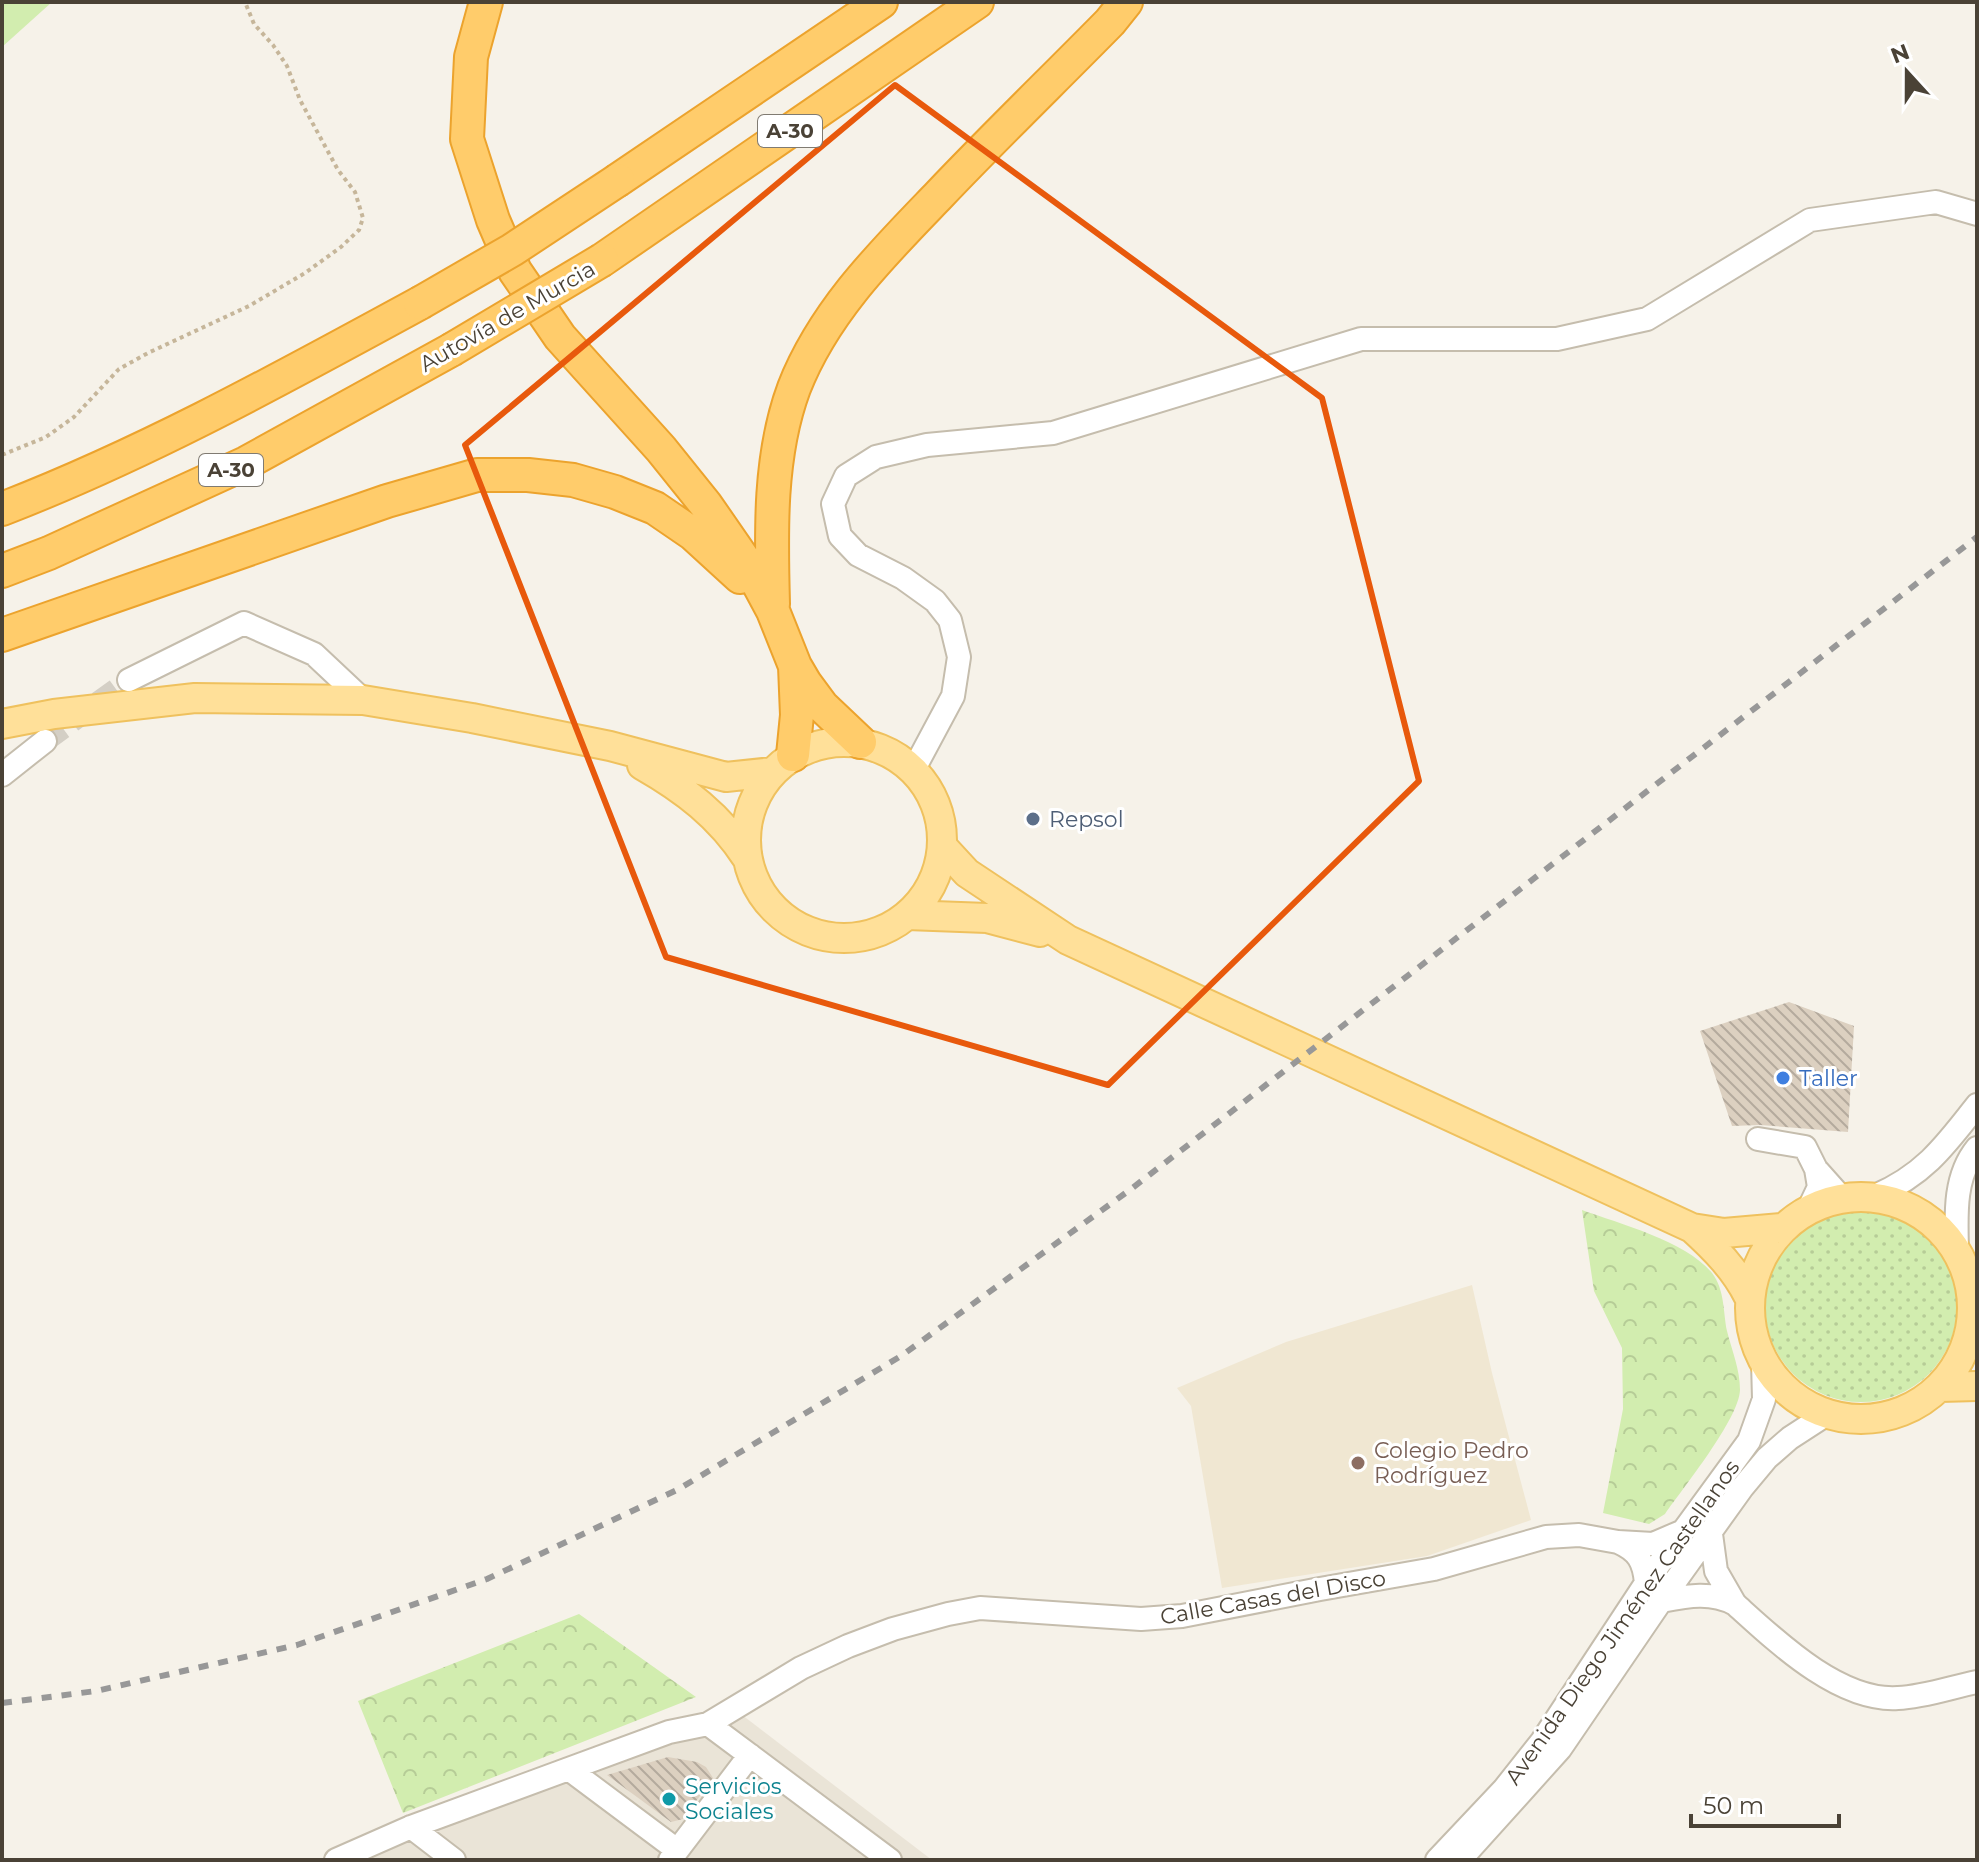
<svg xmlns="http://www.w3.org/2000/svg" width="1979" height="1862" viewBox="0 0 1979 1862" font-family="Montserrat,sans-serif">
<defs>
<pattern id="park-crowns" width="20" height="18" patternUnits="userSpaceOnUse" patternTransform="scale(2)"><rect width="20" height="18" fill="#d2edaf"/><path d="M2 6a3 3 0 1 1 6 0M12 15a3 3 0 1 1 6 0" fill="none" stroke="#b6cc97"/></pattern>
<pattern id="garden-dots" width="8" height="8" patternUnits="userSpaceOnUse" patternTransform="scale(2)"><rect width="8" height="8" fill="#d2edaf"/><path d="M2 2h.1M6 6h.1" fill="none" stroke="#b6cc97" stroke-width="1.8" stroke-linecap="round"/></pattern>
<pattern id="building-back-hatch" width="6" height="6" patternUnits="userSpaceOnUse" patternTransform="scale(2)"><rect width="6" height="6" fill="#dcd0c0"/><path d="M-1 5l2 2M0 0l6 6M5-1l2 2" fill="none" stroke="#b4aa9d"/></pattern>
</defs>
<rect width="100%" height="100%" fill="#f6f2e9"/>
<path fill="#eae4d7" d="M729 1705 932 1860H335Z"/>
<path fill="#f0e7d2" d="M1472 1285 1492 1373 1531 1520 1427 1556 1222 1588 1191 1406 1177 1388 1286 1342Z"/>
<path fill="#d2edaf" d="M2 2H52L2 47Z"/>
<path fill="url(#park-crowns)" d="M1582 1210C1620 1224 1686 1241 1712 1273 1725 1290 1723 1312 1727 1331 1732 1351 1740 1369 1740 1390 1739 1419 1683 1488 1665 1514L1649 1524 1603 1513 1623 1409 1622 1348 1594 1291Z
M579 1614 696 1697 403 1813 358 1701Z"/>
<path fill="url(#garden-dots)" d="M1765 1306a96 96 0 1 1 192 0a96 96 0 1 1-192 0Z"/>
<path fill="url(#building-back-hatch)" d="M1789 1002 1854 1026 1848 1132 1760 1125 1732 1126 1700 1031Z
M668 1757 697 1762 706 1767 713 1778 683 1819 671 1822 607 1775Z"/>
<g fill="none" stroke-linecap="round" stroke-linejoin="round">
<path stroke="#d4cfc5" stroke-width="22" stroke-dasharray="22 11" stroke-linecap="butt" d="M45 741 129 680"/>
<g stroke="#c5bdad" stroke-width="26">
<path id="minor" d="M129 680 244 623 314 654 363 700
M914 769 953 696 959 657 950 620 935 601 903 578 858 555 840 536 833 504 846 476 876 457 927 445 1053 433 1361 339H1557L1647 319 1810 220 1936 202 1977 214
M2 775 45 741
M1758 1139 1805 1147 1816 1169 1841 1197
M1875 1196C1924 1175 1945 1146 1977 1105
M1809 1208 1819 1187 1816 1169
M1957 1249C1956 1214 1954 1176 1977 1148
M1646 1583C1644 1561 1638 1551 1618 1542L1653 1544 1681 1532
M1661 1601C1687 1596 1711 1591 1735 1604L1716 1571 1711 1534
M1735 1604C1776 1641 1839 1702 1898 1698 1924 1697 1952 1687 1977 1682
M708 1724 890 1860
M570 1770 677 1850
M411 1827 454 1860
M336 1860 411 1827 669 1732 708 1724 801 1668 848 1646 893 1629 948 1614 980 1608 1141 1619 1182 1616 1320 1589 1434 1569 1546 1537 1579 1535 1618 1542
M670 1860 750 1755
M1437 1860 1504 1789 1542 1741 1654 1571 1749 1441 1764 1399 1763 1362
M1460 1860 1560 1749 1661 1601 1742 1488 1767 1458 1790 1438 1827 1414"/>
</g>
<g stroke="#efc15e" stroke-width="32">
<path id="major" d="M2 724 54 714 195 698 363 700 472 718 610 746 726 777 773 772
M746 840a98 98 0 1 1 196 0a98 98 0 1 1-196 0Z
M642 765C684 789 720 816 747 858
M943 847 967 873 1068 940 1692 1228 1724 1233 1782 1228
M907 915 987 918 1040 932
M1750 1308a111 111 0 1 1 222 0a111 111 0 1 1-222 0Z
M1692 1228C1715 1249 1735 1269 1749 1297
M1940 1387 1977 1386"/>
</g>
<g stroke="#eca32d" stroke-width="36">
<path id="highway" d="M486 2 471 57 467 139 493 220 515 271 560 337 661 449 706 505 751 570 773 611 795 666 805 683 822 706 860 742
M618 180 881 2
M602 260 977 2
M2 509C147 453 284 377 420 303
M2 571 49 553 246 463 451 350
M773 604C771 532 769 455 794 388 824 311 884 252 939 195 995 136 1053 80 1110 22L1126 2
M2 635 387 501 477 475H528L573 480 615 492 655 508 693 534 740 577
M793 755 797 715 795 666"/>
</g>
<path stroke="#c6b69a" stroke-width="4" stroke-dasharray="4 4" stroke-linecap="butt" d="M2 455 46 437 74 417 119 369 148 353 249 306 305 273 341 247 359 230 363 218 355 192 338 170 300 100 287 66 273 45 254 24 245 2"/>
<use href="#minor" stroke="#fff" stroke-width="22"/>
<use href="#major" stroke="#ffe099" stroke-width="28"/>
<use href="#highway" stroke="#ffcc6b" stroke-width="32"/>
<path stroke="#989898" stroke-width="6" stroke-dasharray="10 10" stroke-linecap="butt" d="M2 1703 96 1691 297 1645 487 1579 677 1490 901 1356 1131 1189 1977 537"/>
<g stroke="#eca32d" stroke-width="36" stroke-linecap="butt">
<path id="highway-bridge" d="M420 303 512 250 618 180
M451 350 602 260"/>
</g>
<use href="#highway-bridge" stroke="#ffcc6b" stroke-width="32"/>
</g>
<path fill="none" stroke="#e8590c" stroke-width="6" stroke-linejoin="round" d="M895 85 1322 398 1419 781 1108 1085 666 957 465 445Z"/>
<circle fill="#5c6f8a" stroke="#fff" stroke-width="3" cx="1033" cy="819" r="8"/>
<circle fill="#3f7fe0" stroke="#fff" stroke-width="3" cx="1783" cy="1078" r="8"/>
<circle fill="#8d6e63" stroke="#fff" stroke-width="3" cx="1358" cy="1463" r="8"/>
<circle fill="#0f9aa8" stroke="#fff" stroke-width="3" cx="669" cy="1799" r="8"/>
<g text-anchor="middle" stroke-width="6" stroke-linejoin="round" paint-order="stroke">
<g fill="#fff" stroke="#807b72" stroke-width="2">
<rect x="758" y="115" width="64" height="32" rx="6"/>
<rect x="199" y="454" width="64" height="32" rx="6"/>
</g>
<g font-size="20" font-weight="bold" fill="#4a4236">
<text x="790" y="138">A-30</text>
<text x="231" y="477">A-30</text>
</g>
<g font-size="22" fill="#4a4236" stroke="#fff">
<text transform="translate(507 316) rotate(-30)" y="8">Autovía de Murcia</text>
<text transform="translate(1273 1597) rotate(-10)" y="8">Calle Casas del Disco</text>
<text transform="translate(1622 1622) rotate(-55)" y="8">Avenida Diego Jiménez Castellanos</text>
</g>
<g font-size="22" fill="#4e5e75" stroke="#fff" text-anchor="start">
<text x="1049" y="827">Repsol</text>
</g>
<g font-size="22" fill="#366cbe" stroke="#fff" text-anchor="start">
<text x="1799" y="1086">Taller</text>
</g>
<g font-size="22" fill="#785e54" stroke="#fff" text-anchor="start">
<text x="1374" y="1458">Colegio Pedro<tspan x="1374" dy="25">Rodríguez</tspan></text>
</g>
<g font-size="22" fill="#0d838f" stroke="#fff" text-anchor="start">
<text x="685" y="1794">Servicios<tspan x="685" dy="25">Sociales</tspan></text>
</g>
</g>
<rect width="1979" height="1862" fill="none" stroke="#4a4236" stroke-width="8"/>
<g transform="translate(1907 72) rotate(339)" stroke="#ffffff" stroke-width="6" paint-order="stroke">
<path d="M0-6L14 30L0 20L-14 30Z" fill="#4a4236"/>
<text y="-12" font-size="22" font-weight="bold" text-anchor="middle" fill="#4a4236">N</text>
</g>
<path d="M1691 1814v12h148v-12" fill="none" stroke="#4a4236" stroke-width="4"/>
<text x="1703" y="1814" font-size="24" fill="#4a4236" stroke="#ffffff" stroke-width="6" paint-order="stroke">50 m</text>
</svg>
